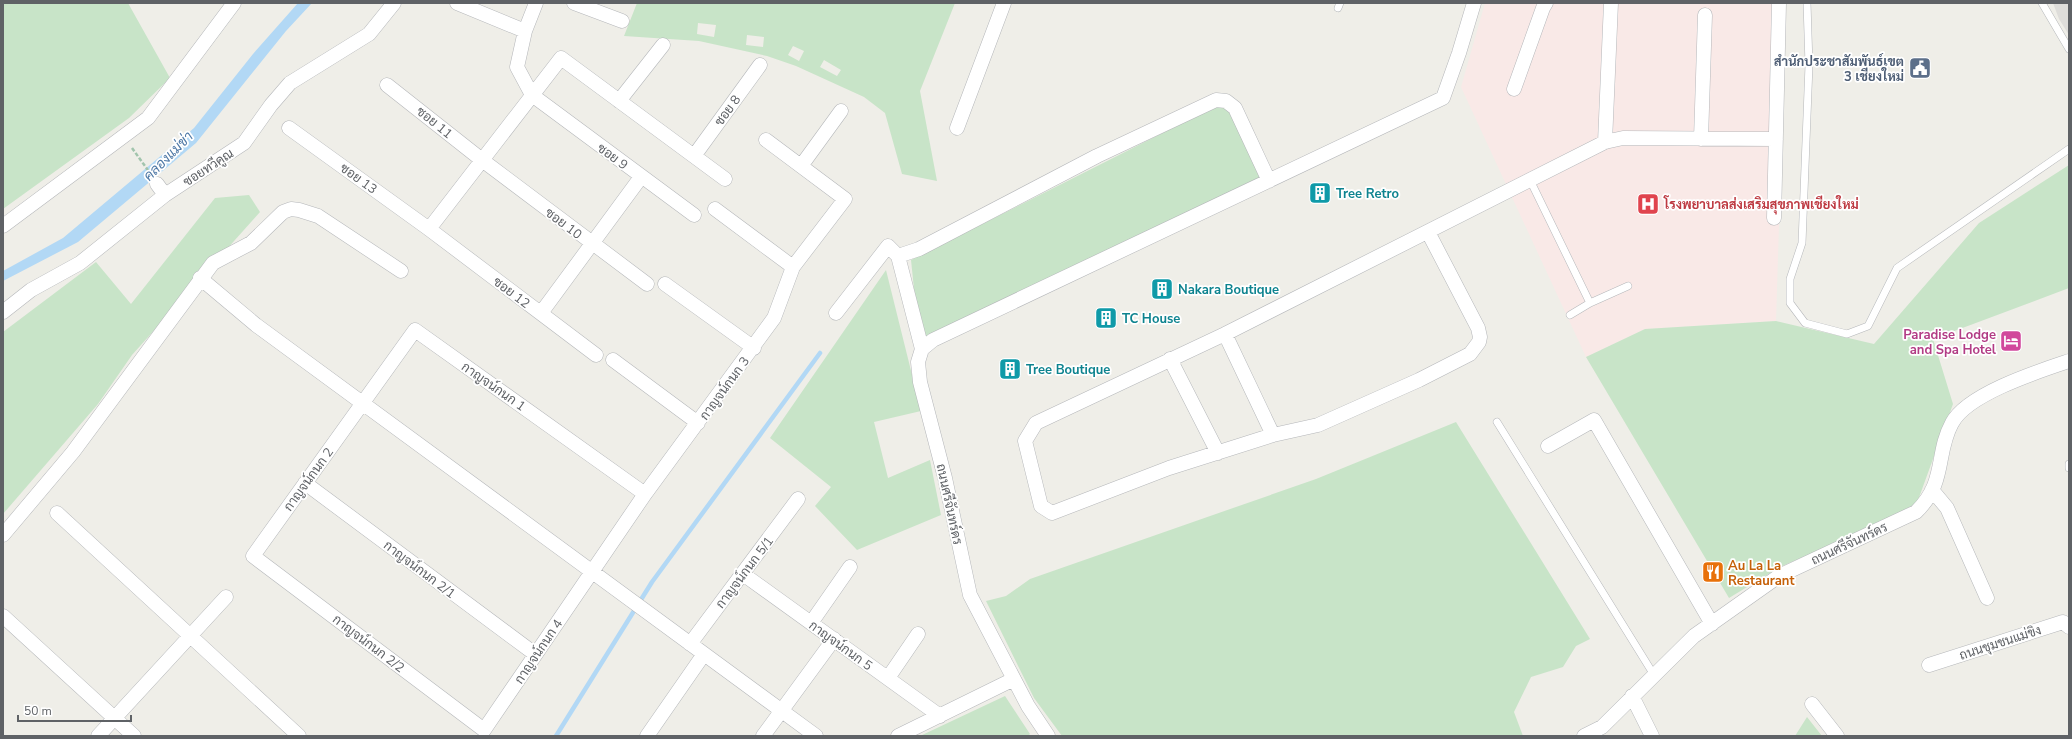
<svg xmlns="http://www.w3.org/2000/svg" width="2072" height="739" viewBox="0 0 2072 739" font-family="'Nunito Sans',Sarabun,sans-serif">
<rect width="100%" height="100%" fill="#efeee8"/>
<path fill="#deddda" d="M2053 3H2069V35L2059 19Z"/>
<path fill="#f9e9e7" d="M1485 3H1786L1776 321 1645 329 1586 357 1461 87Z"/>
<path fill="#c8e4c8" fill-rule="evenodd" d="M3 3H128L170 78 129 118 3 209Z
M637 3H955L920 91 937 181 902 174 885 113 864 97 796 66 767 56 699 41 624 36ZM698 23 716 25 714 37 697 34ZM747 35 764 37 763 47 746 45ZM793 46 804 51 799 61 788 55ZM824 60 841 70 837 76 820 67Z
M1218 105 1231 111 1261 177 926 337 918 327 911 260Z
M2069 165V288L1933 339 1953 404 1917 503 1875 526 1780 567 1729 598 1586 357 1645 329 1776 321 1874 344 1979 223Z
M249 195 260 212 132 355 98 404 3 514V332L96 262 131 304 215 198Z
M886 270 921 411 874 422 888 478 930 460 941 515 857 550 815 506 831 487 770 438Z
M1456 422 1590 639 1576 646 1563 667 1531 677 1514 712 1523 736H1062L1034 698 986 601 1006 596 1030 579 1316 479Z
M1005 696 1030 734 1028 736H920Z
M1807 717 1822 736H1795Z"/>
<path fill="#b2d8f5" d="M298 3H312L286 31 196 143 78 242 3 281V271L63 238 194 128 253 54Z"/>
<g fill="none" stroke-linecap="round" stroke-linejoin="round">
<path stroke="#b2d8f5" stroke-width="4.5" d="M556 736 652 582 820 353"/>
<g stroke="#b5b7ba" stroke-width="8">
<path id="lane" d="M1807 3 1809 65 1802 243 1790 279V303L1805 323 1847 334 1868 326 1897 268 2069 149
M2042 3 2069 49
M1338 8 1340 3
M1530 180 1590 303
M1570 315 1590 303 1628 286
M1497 422 1654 675
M2069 464V468"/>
</g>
<g stroke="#b5b7ba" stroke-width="15">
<path id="street" d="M457 3 525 31
M536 3 525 31 517 67 532 95 694 215
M574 3 622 21
M387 85 482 160 647 284
M1514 89 1543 8 1546 3
M619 101 663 45
M289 128 429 229 596 355
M957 128 1004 3
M1701 139 1705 15
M1605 142 1611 3
M694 156 760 65
M801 166 841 111
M157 184 165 195
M715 209 793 267
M1774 218 1779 3
M3 226 148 118 234 3
M429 229 561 58 725 179
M1428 232 1478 328 1480 337 1479 342 1470 354 1419 380 1318 425 1273 435 1169 468 1052 513 1041 506 1025 441 1036 423 1225 334 1605 142 1623 138 1776 139
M898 256 922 349 918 362 920 382 945 478 970 595 1028 706 1048 736
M898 256 919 249 1097 156 1216 100 1226 101 1235 108 1269 181
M200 278 256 325 816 736
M665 284 754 348
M3 312 31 290 80 263 165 195 244 143 271 105 290 83 369 34 394 3
M541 313 641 177
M836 313 888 246 898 256
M1225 334 1273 435
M922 349 933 340 1443 98 1459 53 1474 3
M1170 359 1218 453
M613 360 698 423
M1548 446 1594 420 1712 624
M305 483 535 654
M1932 490 1947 508 1987 598
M645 494 415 330 253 556 484 730 645 494 774 318 793 267 845 199 766 140
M57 513 299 736
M3 535 73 452 213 263 251 243 283 212 291 209 299 210 318 216 401 271
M743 574 940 716
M3 616 134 736
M811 623 850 567
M690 644 798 499
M1929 665 2063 622 2069 627
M888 678 918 634
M1632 696 1652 736
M1812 704 1837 736
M98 736 226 597
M647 736 704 654
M763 736 834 639
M898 736 1014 679
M1584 736 1602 727 1694 636 1779 576 1916 512C1947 482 1935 454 1952 423 1967 394 2039 371 2069 361"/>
</g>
<path stroke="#a1c4ac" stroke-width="2.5" stroke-dasharray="4 2" stroke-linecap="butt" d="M132 148 150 173"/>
<use href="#lane" stroke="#fff" stroke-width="7"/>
<use href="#street" stroke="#fff" stroke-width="14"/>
</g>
<defs>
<g id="civic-square" transform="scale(1.15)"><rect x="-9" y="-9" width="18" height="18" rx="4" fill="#5c6f8a" stroke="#fff"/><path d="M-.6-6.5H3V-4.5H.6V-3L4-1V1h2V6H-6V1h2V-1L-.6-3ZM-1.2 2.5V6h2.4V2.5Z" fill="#fff"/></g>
<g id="building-square" transform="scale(1.15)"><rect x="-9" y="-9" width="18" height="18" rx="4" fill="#0f9aa8" stroke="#fff"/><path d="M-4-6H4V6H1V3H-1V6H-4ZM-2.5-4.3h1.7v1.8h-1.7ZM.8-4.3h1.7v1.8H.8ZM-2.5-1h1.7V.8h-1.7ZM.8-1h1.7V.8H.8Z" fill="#fff"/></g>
<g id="hospital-square" transform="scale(1.15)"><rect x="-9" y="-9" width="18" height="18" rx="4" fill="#e0444e" stroke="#fff"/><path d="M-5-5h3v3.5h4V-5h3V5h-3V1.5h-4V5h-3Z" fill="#fff"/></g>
<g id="hotel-square" transform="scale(1.15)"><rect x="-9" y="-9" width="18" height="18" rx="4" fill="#d1479c" stroke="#fff"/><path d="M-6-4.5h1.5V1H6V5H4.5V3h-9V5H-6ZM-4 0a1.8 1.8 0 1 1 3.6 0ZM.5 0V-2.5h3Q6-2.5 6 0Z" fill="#fff"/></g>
<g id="restaurant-square" transform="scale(1.15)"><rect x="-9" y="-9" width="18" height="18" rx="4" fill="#e8710a" stroke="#fff"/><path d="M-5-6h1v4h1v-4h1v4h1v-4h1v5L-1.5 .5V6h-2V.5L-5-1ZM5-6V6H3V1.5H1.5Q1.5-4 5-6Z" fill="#fff"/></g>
</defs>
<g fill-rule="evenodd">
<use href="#civic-square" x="1920" y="68"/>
<use href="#building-square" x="1320" y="193"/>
<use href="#hospital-square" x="1648" y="204"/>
<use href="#building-square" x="1162" y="289"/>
<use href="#building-square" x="1106" y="318"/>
<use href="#hotel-square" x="2011" y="341"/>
<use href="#building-square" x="1010" y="369"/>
<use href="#restaurant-square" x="1713" y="572"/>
</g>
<g text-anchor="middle" stroke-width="3.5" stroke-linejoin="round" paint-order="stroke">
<g font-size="13" font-weight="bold" fill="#4e5e75" stroke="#fff" text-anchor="end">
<text x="1904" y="66">สำนักประชาสัมพันธ์เขต<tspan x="1904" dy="15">3 เชียงใหม่</tspan></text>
</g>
<g font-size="13" fill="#5f6266" stroke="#fff">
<text transform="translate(727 110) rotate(-54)" y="5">ซอย 8</text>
<text transform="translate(435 122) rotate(39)" y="5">ซอย 11</text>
<text transform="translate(613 156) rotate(37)" y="5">ซอย 9</text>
<text transform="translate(208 167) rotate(-33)" y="5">ซอยทวีคูณ</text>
<text transform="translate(359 178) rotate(36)" y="5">ซอย 13</text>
<text transform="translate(564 223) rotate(37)" y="5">ซอย 10</text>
<text transform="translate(512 292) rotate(37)" y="5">ซอย 12</text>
<text transform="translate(494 386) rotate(35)" y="5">กาญจน์กนก 1</text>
<text transform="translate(724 388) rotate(-54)" y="5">กาญจน์กนก 3</text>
<text transform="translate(308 479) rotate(-54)" y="5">กาญจน์กนก 2</text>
<text transform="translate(950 504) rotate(78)" y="5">ถนนศรีจันทร์ดร</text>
<text transform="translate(1849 543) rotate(-25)" y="5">ถนนศรีจันทร์ดร</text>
<text transform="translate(420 569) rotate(37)" y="5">กาญจน์กนก 2/1</text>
<text transform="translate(744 572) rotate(-53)" y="5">กาญจน์กนก 5/1</text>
<text transform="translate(2000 642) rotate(-18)" y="5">ถนนชุมชนแม่ขิง</text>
<text transform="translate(369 643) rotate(37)" y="5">กาญจน์กนก 2/2</text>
<text transform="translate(841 645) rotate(36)" y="5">กาญจน์กนก 5</text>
<text transform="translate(538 651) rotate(-56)" y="5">กาญจน์กนก 4</text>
</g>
<g font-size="13" font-weight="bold" fill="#0d838f" stroke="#fff" text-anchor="start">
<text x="1336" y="198">Tree Retro</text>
<text x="1178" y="294">Nakara Boutique</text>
<text x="1122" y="323">TC House</text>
<text x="1026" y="374">Tree Boutique</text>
</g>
<g font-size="13" font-weight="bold" fill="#be3a42" stroke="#fff" text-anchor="start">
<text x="1664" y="209">โรงพยาบาลส่งเสริมสุขภาพเชียงใหม่</text>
</g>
<g font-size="13" font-weight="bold" fill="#b23c85" stroke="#fff" text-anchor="end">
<text x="1996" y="339">Paradise Lodge<tspan x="1996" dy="15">and Spa Hotel</tspan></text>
</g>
<g font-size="13" font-weight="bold" fill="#c56008" stroke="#fff" text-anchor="start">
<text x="1728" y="570">Au La La<tspan x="1728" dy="15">Restaurant</tspan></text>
</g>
<g font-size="14" font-style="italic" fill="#4f79a6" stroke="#fff">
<text transform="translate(168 156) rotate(-45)" y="5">คลองแม่ข่า</text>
</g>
</g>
<rect width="2072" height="739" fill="none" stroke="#5f6266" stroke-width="8"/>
<path d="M18 715v6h113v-6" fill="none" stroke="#5f6266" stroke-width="2"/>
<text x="24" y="715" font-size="12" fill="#5f6266" stroke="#ffffff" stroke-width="3" paint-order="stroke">50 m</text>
</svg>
